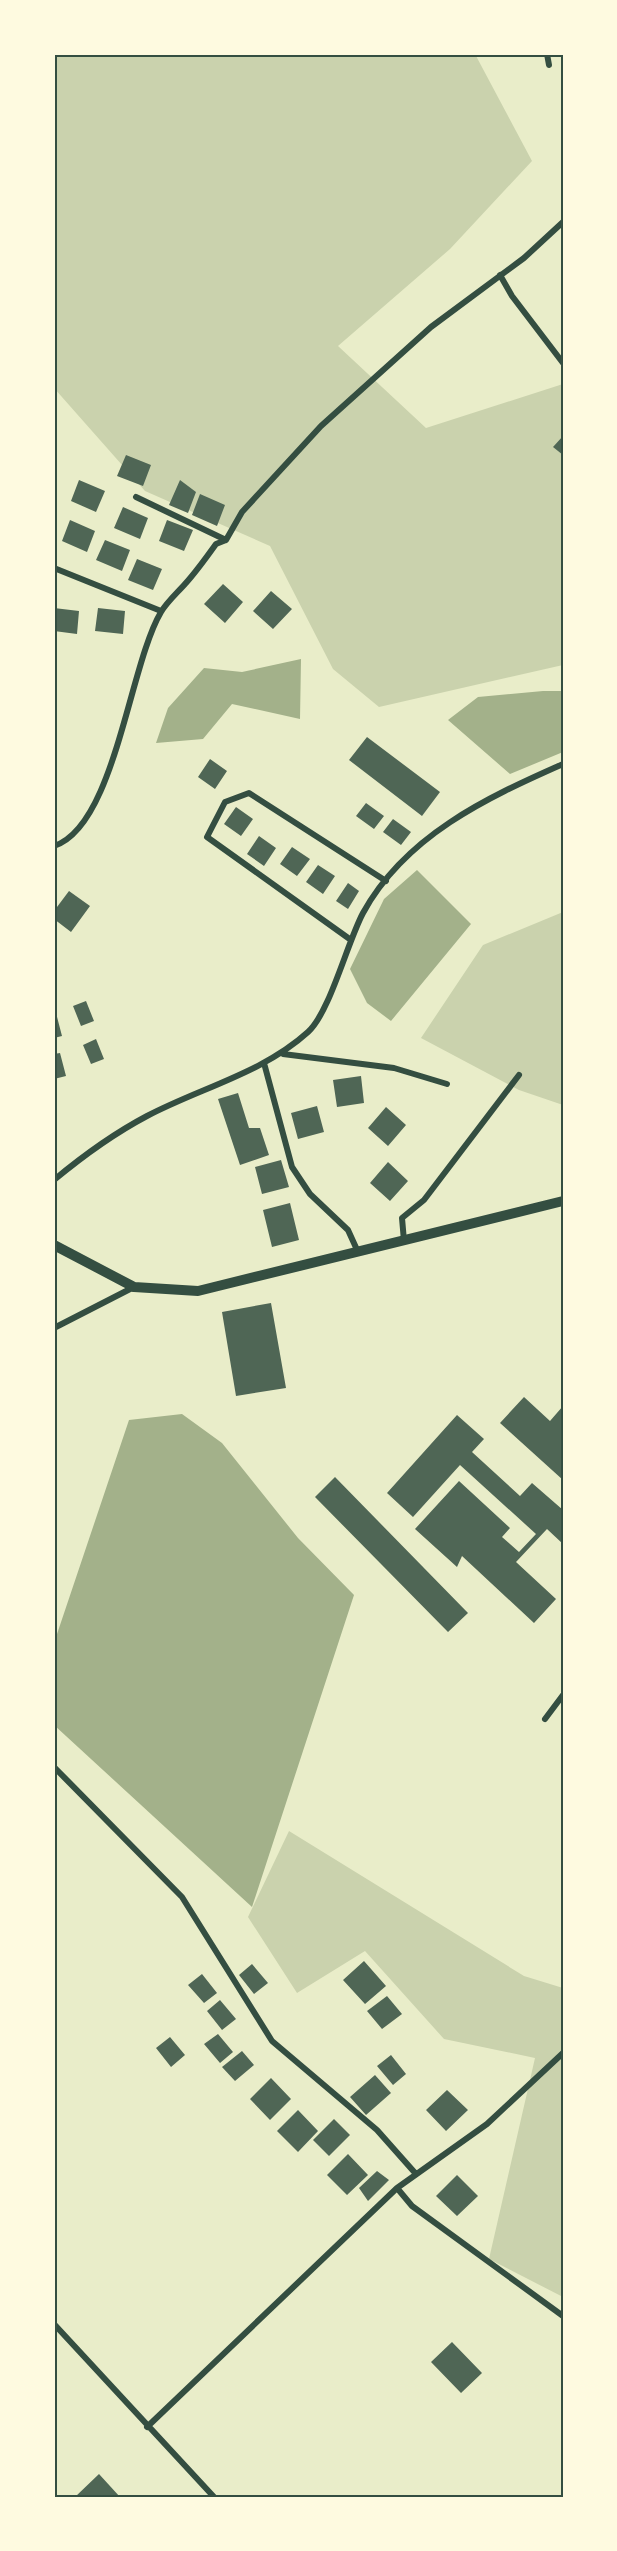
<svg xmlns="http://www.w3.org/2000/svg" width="617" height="2551" viewBox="0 0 617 2551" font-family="'Space Grotesk',sans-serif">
<rect width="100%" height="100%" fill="#e9edc9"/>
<path fill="#cad2ad" d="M54 54H475L532 161 450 249 338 346 426 428 563 384V665L379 707 333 669 270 546 145 491 54 388Z
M563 912V1105L519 1090 421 1038 483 945Z
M289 1831 524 1976 563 1988V2297L489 2259 535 2058 444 2039 365 1951 297 1993 248 1917Z"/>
<path fill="#a3b18a" d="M301 659 300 719 232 704 203 739 156 743 168 708 204 668 242 672Z
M543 691H563V752L510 774 448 720 478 697Z
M417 870 471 924 391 1021 367 1003 350 969 384 899Z
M182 1414 222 1443 298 1538 354 1595 252 1907 54 1725V1643L129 1420Z"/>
<path fill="#4f6655" d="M563 436V455L553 447Z
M126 455 151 465 143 486 117 476Z
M79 480 105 491 96 512 71 501Z
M180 480 196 492 188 513 169 505Z
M200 494 225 505 217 526 192 515Z
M123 507 148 518 140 539 114 528Z
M70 520 95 531 87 552 62 541Z
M167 520 193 530 184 551 159 541Z
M105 540 130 550 122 571 96 560Z
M137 559 162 569 153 590 128 580Z
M223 584 243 602 225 623 204 604Z
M271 591 292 609 273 629 253 611Z
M54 608 79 611 77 634 54 631Z
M98 608 125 611 123 634 95 631Z
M367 737 440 792 422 816 349 760Z
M210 759 227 771 215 789 198 777Z
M366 803 384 816 374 829 356 816Z
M236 807 253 819 241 836 224 824Z
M393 819 411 832 401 845 383 832Z
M259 836 276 848 264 866 247 854Z
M292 847 310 859 297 876 280 864Z
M318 865 335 876 323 894 306 882Z
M348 883 359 891 348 909 336 901Z
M69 891 90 906 71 932 54 919V911Z
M86 1001 94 1021 81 1026 73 1006Z
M56 1013 62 1036 54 1038V1014Z
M96 1039 104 1059 91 1064 83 1045Z
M60 1053 66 1076 54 1079V1054Z
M361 1076 364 1103 337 1107 333 1080Z
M238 1093 249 1128H260L269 1155 240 1165 218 1099Z
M317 1106 324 1132 298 1139 291 1113Z
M386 1107 406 1125 388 1146 368 1128Z
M281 1160 289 1187 262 1194 255 1167Z
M388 1162 408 1181 390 1201 370 1183Z
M290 1203 299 1240 272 1247 263 1210Z
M271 1303 286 1388 236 1396 222 1312Z
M524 1397 550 1421 563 1406V1480L500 1423Z
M457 1415 484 1439 472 1452 520 1496 532 1483 563 1510V1544L547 1529 516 1562 556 1599 534 1623 462 1556 457 1567 415 1529 459 1481 510 1528 502 1537 519 1552 536 1534 460 1465 413 1517 387 1493Z
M335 1477 468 1613 448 1632 315 1497Z
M364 1961 386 1986 365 2004 343 1980Z
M252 1964 268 1983 254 1994 239 1975Z
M202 1974 217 1993 204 2003 188 1985Z
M387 1996 402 2014 382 2029 367 2011Z
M220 2000 236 2019 222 2030 207 2011Z
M218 2034 233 2052 220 2063 204 2044Z
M170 2037 185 2055 171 2067 156 2048Z
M242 2051 254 2065 235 2081 222 2067Z
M391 2055 406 2074 393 2085 377 2066Z
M375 2075 391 2093 366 2115 350 2097Z
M271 2078 291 2099 270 2120 250 2099Z
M447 2090 468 2110 446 2131 426 2110Z
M298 2110 318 2131 298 2152 277 2131Z
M334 2119 350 2135 329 2156 313 2140Z
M348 2154 368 2175 347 2195 327 2175Z
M377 2171 389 2180 368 2201 359 2188Z
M457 2175 478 2196 457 2216 436 2196Z
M452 2342 482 2373 461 2393 431 2362Z
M99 2474 120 2497H75Z"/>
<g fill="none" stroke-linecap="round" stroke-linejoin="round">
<path stroke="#344e41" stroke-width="6" d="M547 54 549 65
M500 275 512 296 563 363
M136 497 226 540
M54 568 161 611
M54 846C115 826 129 666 161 612 167 602 177 593 185 584 196 572 206 558 216 544L226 540 242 512 321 426 431 327 524 258 563 222
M351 940 207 837 225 802 249 793 386 881
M283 1054 394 1068 447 1084
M264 1063 292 1167 310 1194 348 1230 358 1252
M54 1180C84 1155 113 1134 147 1116 200 1088 263 1073 308 1032 330 1012 347 943 363 913 405 836 486 798 563 764
M404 1241 402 1218 424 1200 519 1075
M54 1328 134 1287
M545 1719 563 1695
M54 1767 182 1897 272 2041 377 2130 416 2174
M397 2188 412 2206 563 2316
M54 2324 214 2497
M147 2427 397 2188 487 2124 563 2053"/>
<path stroke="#344e41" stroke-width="10" d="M54 1245 134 1287 198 1291 563 1201"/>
</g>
<rect width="617" height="2551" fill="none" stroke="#fefae0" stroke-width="111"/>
<rect x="56" y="56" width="506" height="2440" fill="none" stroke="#344e41" stroke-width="2"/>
</svg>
